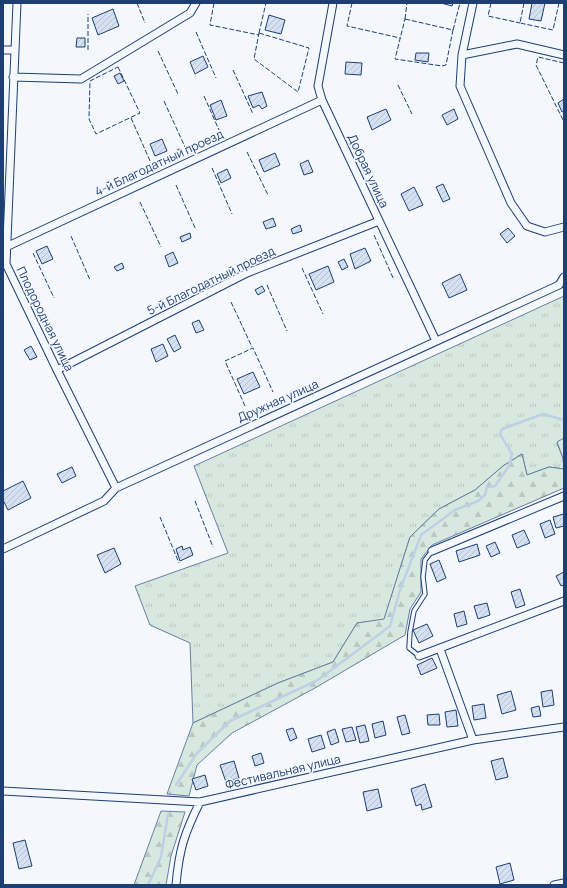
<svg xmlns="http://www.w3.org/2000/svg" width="567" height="888" viewBox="0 0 567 888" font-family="Manrope,sans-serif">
<defs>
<pattern id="grass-tufts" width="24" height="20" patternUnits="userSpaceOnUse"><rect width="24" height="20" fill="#d7e8df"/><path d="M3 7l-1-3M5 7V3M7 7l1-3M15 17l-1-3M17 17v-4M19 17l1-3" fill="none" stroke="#b8c8c3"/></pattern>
<pattern id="forest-firs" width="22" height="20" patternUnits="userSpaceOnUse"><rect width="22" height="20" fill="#d7e8df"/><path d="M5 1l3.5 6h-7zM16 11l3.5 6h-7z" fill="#b8c8c3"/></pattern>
<pattern id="building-hatch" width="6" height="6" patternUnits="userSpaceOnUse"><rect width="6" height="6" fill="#d5e0f0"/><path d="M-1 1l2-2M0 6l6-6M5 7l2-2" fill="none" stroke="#b6c1d1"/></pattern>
</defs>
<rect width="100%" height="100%" fill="#f4f7fb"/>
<path fill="url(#grass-tufts)" stroke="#687fa3" d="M564 296V438L557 443 563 458 564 469 549 467 527 475 522 454 503 466 475 490 439 509 410 537 384 620 357 623 333 662 278 683 193 723 190 643 150 625 135 586 228 553 194 466Z"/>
<path fill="url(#forest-firs)" stroke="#687fa3" d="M564 438V488L432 545 421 559V592L410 609 405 635 315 688 232 733 197 765 189 796 167 794 193 723 278 683 333 662 357 623 384 619 410 537 439 509 475 490 503 466 522 454 527 475 549 467 564 469 563 458 557 442Z
M161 811 185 812 171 856 166 885H134Z"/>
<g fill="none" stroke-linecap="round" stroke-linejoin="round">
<path stroke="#bed0e5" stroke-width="2.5" d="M176 785 197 753 230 721 318 680 390 626 400 590 421 535 455 510 478 501 485 495 487 487 495 486 509 466 512 454 500 434 502 429 543 414 564 420
M148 885 161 857 168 814"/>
</g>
<path fill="url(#building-hatch)" stroke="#1d3f73" d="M441 3H453L452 6Z
M532 3H545L541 21 529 19Z
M113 9 119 26 98 35 92 18Z
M269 15 285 20 281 34 265 30Z
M77 38H85V47H76Z
M416 53H429L428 62 415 60Z
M203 56 208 67 195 74 190 62Z
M346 62 362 63 361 75 345 74Z
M120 73 124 81 118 84 114 76Z
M262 92 267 106 262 109 259 105 253 108 248 96Z
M564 99V111L562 112 558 103Z
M221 100 227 116 216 120 210 105Z
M386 109 391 120 372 130 367 117Z
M454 109 458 119 447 125 442 115Z
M162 139 167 151 155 156 150 144Z
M275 153 280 165 264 172 259 160Z
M308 160 313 172 304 175 300 164Z
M227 169 231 178 221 183 217 174Z
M443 184 450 199 443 202 436 187Z
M414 187 423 205 409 211 401 194Z
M273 218 276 226 266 229 263 222Z
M300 225 302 231 293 234 291 229Z
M508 228 515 236 507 243 500 234Z
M190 233 191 238 182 242 180 237Z
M47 246 53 259 42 264 36 251Z
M365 248 371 261 355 269 350 254Z
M173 252 178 263 169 267 165 256Z
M344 259 348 267 342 270 338 262Z
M122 263 124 268 117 271 114 267Z
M328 266 334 282 316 290 309 274Z
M460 274 467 290 449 298 442 283Z
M262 286 265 291 258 295 255 290Z
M199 320 204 330 196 333 192 323Z
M175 335 181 348 174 352 167 339Z
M163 344 168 356 156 362 151 349Z
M31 346 37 357 30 360 24 350Z
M253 372 260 387 244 394 237 379Z
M72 467 76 476 62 483 57 474Z
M23 481 31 498 8 510 3 500V491Z
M564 514V526L556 528 553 517Z
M550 520 555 534 545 538 540 524Z
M524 530 530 543 517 548 512 535Z
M495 542 500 553 491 557 486 546Z
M477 544 480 555 459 562 456 551Z
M182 546 183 550 190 547 193 555 180 561 176 549Z
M114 548 121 564 105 573 97 555Z
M439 560 446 578 437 582 430 564Z
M564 572V585L561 586 556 576Z
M520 589 525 605 516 608 511 592Z
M487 603 490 615 478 619 474 606Z
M464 611 467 624 457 627 454 614Z
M427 624 433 636 419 643 413 630Z
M432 658 437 668 421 675 417 665Z
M552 690 554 705 543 707 541 692Z
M511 691 516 710 502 714 497 695Z
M484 704 486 718 474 720 472 706Z
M539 706 541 716 533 717 531 708Z
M456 710 458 726 447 727 445 712Z
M439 714 440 725H428L427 715Z
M405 715 410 733 402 735 397 717Z
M383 721 386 735 375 738 372 724Z
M365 725 369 741 360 743 356 727Z
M352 727 356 740 346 742 342 729Z
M293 728 297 738 290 741 286 730Z
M335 729 339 742 331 745 327 732Z
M321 735 325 748 312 752 308 739Z
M261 753 264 763 255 766 252 756Z
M503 758 508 777 496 780 491 761Z
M234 761 239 778 226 782 220 765Z
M205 775 208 786 196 790 192 779Z
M425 784 432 807 422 810 421 804 416 806 411 789Z
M378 789 382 807 367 811 363 792Z
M25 840 32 866 19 869 13 843Z
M510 863 514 880 500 884 496 867Z"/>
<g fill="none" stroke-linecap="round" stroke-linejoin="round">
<g stroke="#1d3f73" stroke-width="5.5">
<path id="lane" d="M419 656 409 648 410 632 414 611 425 594 423 577 425 560 432 551"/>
</g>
<g stroke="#1d3f73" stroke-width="9">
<path id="street" d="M17 3 6 264 57 370 116 488
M333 3 318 86 322 100 436 341
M473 3 462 55 517 44 564 55
M3 50H15
M462 55 460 86 511 203 527 226 545 232 564 227
M13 77 81 79 190 13 196 3
M6 247 322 100
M57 370 247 273 379 221
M3 549 104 501 116 488 559 285 564 277
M432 551 564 496
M440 649 473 740
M419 656 564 601
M3 791 200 802 473 740 564 727
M176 885C179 850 184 834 200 802
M554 885 564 883"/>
</g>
<use href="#lane" stroke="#f4f7fb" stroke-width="3.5"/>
<use href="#street" stroke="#f4f7fb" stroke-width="7"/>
<path stroke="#1d3f73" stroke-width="1" stroke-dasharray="5 2" stroke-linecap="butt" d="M137 3 145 23
M214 3 210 25 259 35
M352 3 347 26 400 38
M491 3 488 16 520 23
M524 3 520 23 553 30 559 3
M405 19 453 30 446 65 442 66 395 59Z
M405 19 407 3
M453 30 460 3
M196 32 216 78
M259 33 309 48 298 92 254 59Z
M259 33 266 3
M88 50V14
M158 51 178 94
M564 63 538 57 536 65 564 122
M118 67 140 113 96 134 89 119 90 81Z
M233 70 253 114
M398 85 412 114
M204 96 219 130
M164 101 185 147
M131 118 151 163
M247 152 268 195
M212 168 232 214
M176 185 196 230
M140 202 161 247
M374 235 394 280
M71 236 90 280
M33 253 54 298
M302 268 323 314
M267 285 287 331
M231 302 252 347
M245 406 225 361 253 348 273 392
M195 501 213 547
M160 517 179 563"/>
</g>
<g text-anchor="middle" stroke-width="3" stroke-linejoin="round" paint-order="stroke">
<g font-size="12" fill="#1d3f73" stroke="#f4f7fb">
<text transform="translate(159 163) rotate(-25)" y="4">4-й Благодатный проезд</text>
<text transform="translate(368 171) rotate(65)" y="4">Добрая улица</text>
<text transform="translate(211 281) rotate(-26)" y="4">5-й Благодатный проезд</text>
<text transform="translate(45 319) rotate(64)" y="4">Плодородная улица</text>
<text transform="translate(278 401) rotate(-24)" y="4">Дружная улица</text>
<text transform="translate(283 772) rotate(-13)" y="4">Фестивальная улица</text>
</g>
</g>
<rect width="567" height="888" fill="none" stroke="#1d3f73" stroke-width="8"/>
</svg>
